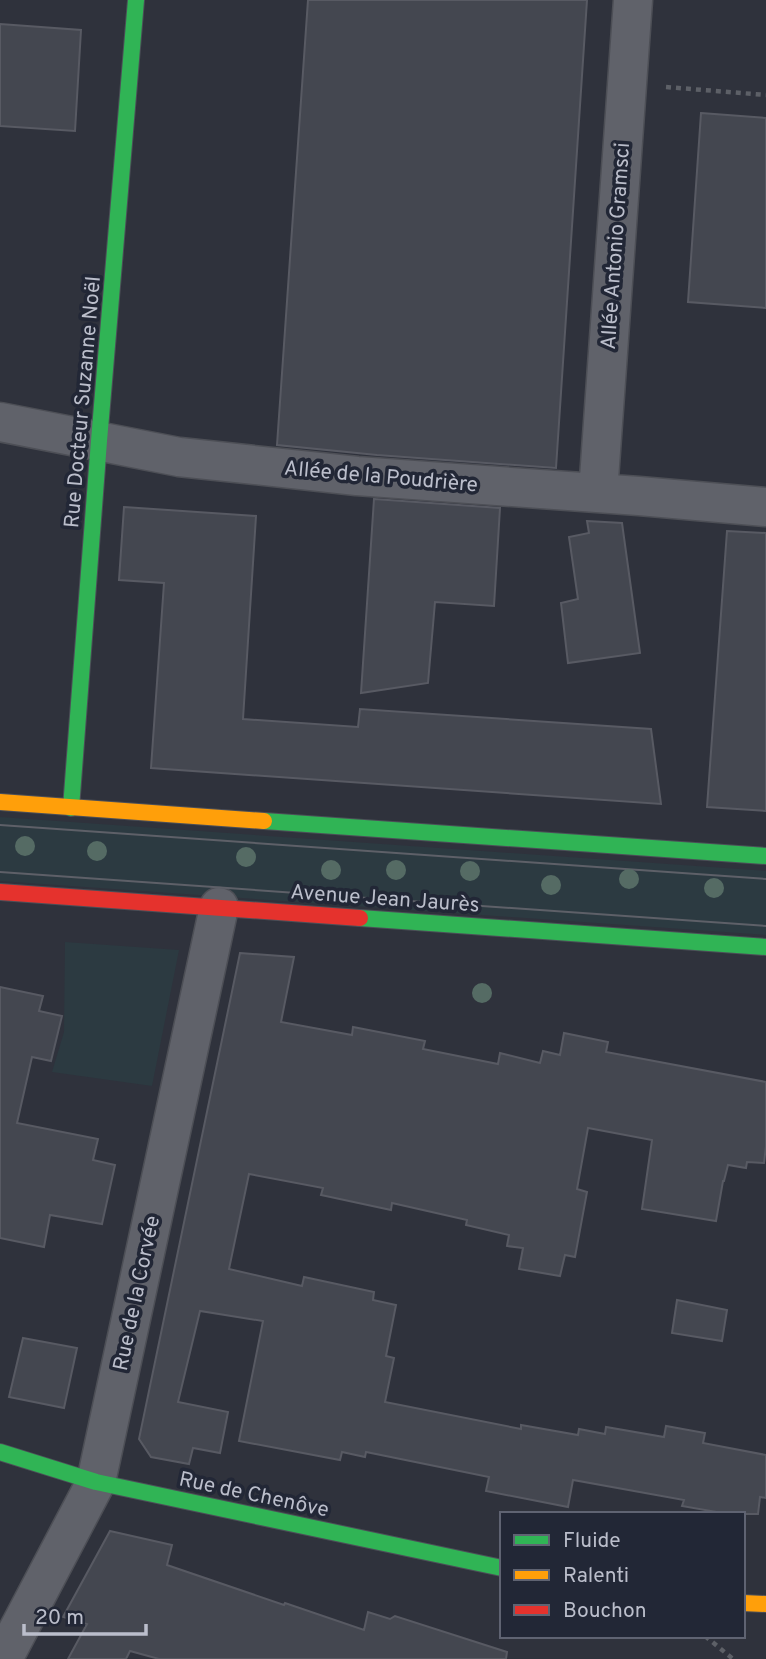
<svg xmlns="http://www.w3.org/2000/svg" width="766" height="1659" viewBox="0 0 766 1659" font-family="Overpass,sans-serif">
<rect width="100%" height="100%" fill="#2f323c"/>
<path fill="#2c3a41" d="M0 817 766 871V935L0 881Z
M65 942 179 950 152 1086 52 1072 64 1032Z"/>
<path fill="#444750" stroke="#585a63" stroke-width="2" d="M308 0H587L556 468 377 455 277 445Z
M0 24 81 30 75 131 0 126Z
M701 113 766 118V308L688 302Z
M374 499 500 508 494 606 435 602 428 683 361 693Z
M124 507 256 516 243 719 358 727 360 709 651 729 661 804 151 768 164 583 119 580Z
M587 521 622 523 640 653 568 663 561 603 578 599 569 537 589 533Z
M727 531 766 533V811L707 807Z
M240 953 294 957 281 1022 352 1035 353 1027 425 1041 423 1049 498 1064 500 1053 540 1063 543 1051 560 1055 564 1033 608 1042 606 1052 766 1082V1146L764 1163 747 1162 746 1168 728 1165 724 1181H723L716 1221 642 1209 652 1140 588 1128 577 1189 587 1192 575 1257 565 1255 560 1276 519 1269 523 1248 507 1246 509 1235 466 1225 467 1220 392 1203 391 1210 321 1195 323 1188 249 1174 229 1269 302 1286 304 1277 374 1292 373 1300 396 1305 386 1356 394 1358 385 1402 521 1429V1425L578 1435 579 1429 605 1434 606 1427 664 1437 666 1426 705 1433 703 1443 766 1455V1498L760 1497 758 1514H728L682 1506 684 1500 573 1480 568 1507 486 1491 489 1477 366 1452 365 1457 342 1452 340 1460 239 1441 263 1321 200 1311 178 1402 228 1412 220 1453 193 1448 189 1464 151 1457 139 1439Z
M0 987 43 996 39 1011 62 1016 51 1061 32 1057 17 1123 98 1139 93 1160 115 1165 102 1224 50 1215 44 1247 0 1238Z
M677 1300 727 1310 722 1341 672 1333Z
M23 1338 77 1348 64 1408 9 1397Z
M110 1531 172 1545 167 1565 284 1605 285 1603 364 1630 368 1612 390 1619 395 1616 507 1652 506 1659H159L130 1651 126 1659H68L87 1624 63 1617Z"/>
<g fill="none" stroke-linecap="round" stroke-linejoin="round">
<g stroke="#4d4f56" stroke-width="41">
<path id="street" d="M0 422 179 457 357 476 639 496 766 507
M598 493 633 0
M3 1659 96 1482 219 907"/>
</g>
<g stroke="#4c4f58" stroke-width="18">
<path id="fast" d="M71 808 99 441 136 0
M264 821 766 856
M360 918 766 947
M0 1452 96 1482 502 1568"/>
</g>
<g stroke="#4c4f58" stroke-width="18">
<path id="slow" d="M0 802 264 821
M743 1603 766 1604"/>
</g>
<g stroke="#4c4f58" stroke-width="18">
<path id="jam" d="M0 892 360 918"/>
</g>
<path stroke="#5d6067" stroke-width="4.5" stroke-dasharray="5 5" stroke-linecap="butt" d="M666 87 766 95
M705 1636 733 1659"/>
<use href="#street" stroke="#60626a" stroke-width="38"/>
<use href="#fast" stroke="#30b455" stroke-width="16"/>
<use href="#slow" stroke="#ff9f0a" stroke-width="16"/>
<use href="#jam" stroke="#e5322d" stroke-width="16"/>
<path stroke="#5e6068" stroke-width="2" d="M0 825 766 879
M0 872 766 926"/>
</g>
<g fill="#556b64">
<circle cx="25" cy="846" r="10"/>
<circle cx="97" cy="851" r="10"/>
<circle cx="246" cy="857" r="10"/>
<circle cx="331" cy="870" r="10"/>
<circle cx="396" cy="870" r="10"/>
<circle cx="470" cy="871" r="10"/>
<circle cx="629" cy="879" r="10"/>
<circle cx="551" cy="885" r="10"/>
<circle cx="714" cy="888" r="10"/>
<circle cx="482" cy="993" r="10"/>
</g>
<g text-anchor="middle" stroke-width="7" stroke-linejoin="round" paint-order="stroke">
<g font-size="21" fill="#bbbecb" stroke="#222736">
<text transform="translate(615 246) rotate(-86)" y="7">Allée Antonio Gramsci</text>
<text transform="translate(82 402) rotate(-85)" y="7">Rue Docteur Suzanne Noël</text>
<text transform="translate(381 476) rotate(5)" y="7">Allée de la Poudrière</text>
<text transform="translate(385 898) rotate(4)" y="7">Avenue Jean Jaurès</text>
<text transform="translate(136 1293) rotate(-78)" y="7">Rue de la Corvée</text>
<text transform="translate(254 1494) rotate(12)" y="7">Rue de Chenôve</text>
</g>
</g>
<rect x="500" y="1512" width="245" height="126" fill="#222736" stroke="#5f6372" stroke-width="2"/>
<rect x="514" y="1535" width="35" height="10" fill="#30b455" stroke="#5f6372" stroke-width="2"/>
<text x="563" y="1547" font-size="21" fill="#bbbecb">Fluide</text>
<rect x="514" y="1570" width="35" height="10" fill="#ff9f0a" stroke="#5f6372" stroke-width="2"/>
<text x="563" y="1582" font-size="21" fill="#bbbecb">Ralenti</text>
<rect x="514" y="1605" width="35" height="10" fill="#e5322d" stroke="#5f6372" stroke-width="2"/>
<text x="563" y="1617" font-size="21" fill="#bbbecb">Bouchon</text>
<path d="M24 1624v10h122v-10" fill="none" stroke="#bbbecb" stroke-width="3.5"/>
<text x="35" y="1624" font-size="21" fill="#bbbecb" stroke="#222736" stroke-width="5" paint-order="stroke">20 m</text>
</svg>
